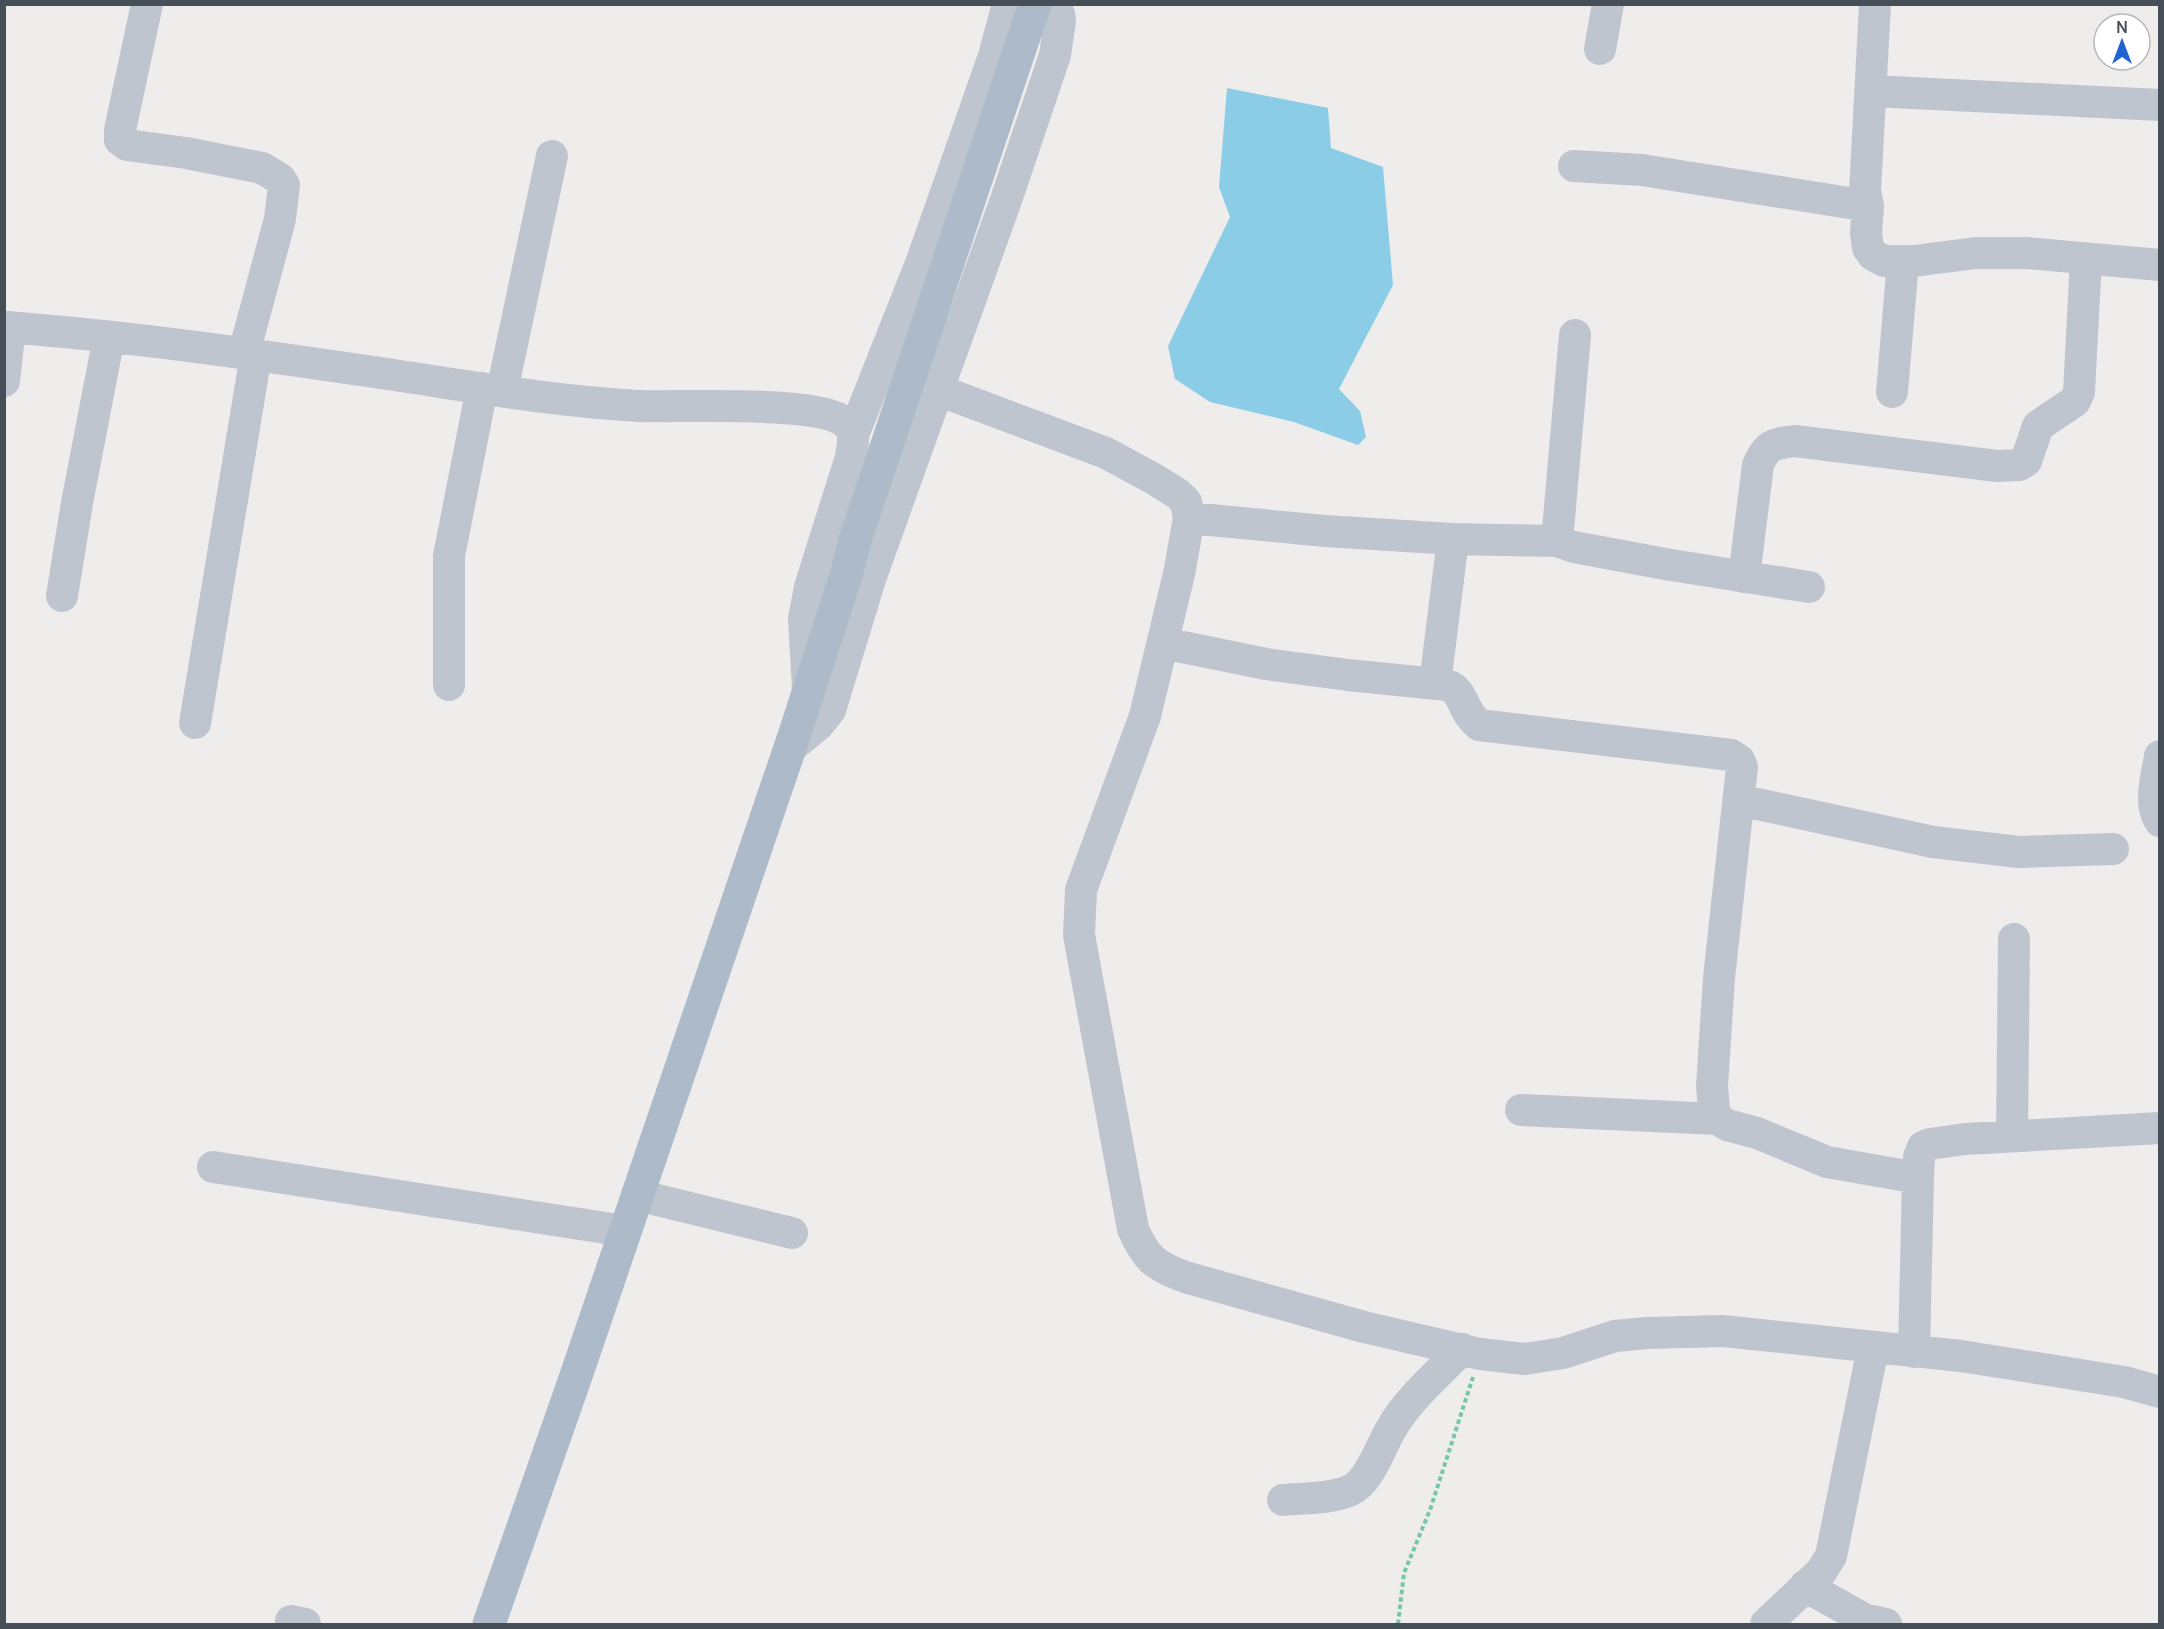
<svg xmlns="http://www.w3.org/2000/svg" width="2164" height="1629" viewBox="0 0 2164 1629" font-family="Manrope,sans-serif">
<rect width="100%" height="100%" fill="#efecec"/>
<path fill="#8bcde6" d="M1227 88 1328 108 1331 148 1383 167 1393 285 1339 389 1360 411 1366 437 1358 445 1294 422 1210 402 1175 379 1168 346 1230 217 1219 187Z"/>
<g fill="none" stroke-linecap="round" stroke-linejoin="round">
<path stroke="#76c7a4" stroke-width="4" stroke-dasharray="4.5 3" stroke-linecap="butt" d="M1398 1624 1404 1573 1430 1510 1473 1377"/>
<path stroke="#bec5ce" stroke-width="32" d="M147 4 120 130V140L127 145 186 153 262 168 280 179 284 185 280 219 244 353
M1875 4 1865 191 1868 206 1866 233 1868 248 1873 255 1884 261H1914L1976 253H2026L2160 265
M1600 49 1608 4
M1871 91 2160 105
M1574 166 1642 170 1868 206
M4 327C128 336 251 354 374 372 462 385 550 401 639 406 678 408 827 398 849 426 856 436 852 446 851 457L810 587 804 619 808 689
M4 381 10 327
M938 390 1106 453 1154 479 1178 494 1186 502 1189 518 1179 574 1145 716 1081 890 1079 935 1133 1229C1146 1259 1155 1266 1185 1277L1364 1327 1480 1354 1525 1359 1563 1353 1615 1336 1647 1333 1723 1331 1961 1356 2124 1382 2160 1392
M502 391 552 156
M1892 392 1903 261
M853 435 922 261 994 56 1008 4
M1189 518 1325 531 1453 539 1557 541 1574 547 1665 564 1809 587
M1557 541 1575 335
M1744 577 1758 465C1767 444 1773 444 1795 441L1997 466 2019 465 2026 461 2038 426 2075 401 2079 392 2086 259
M62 596 77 503 109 337
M1163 643 1266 664 1348 675 1447 685C1464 690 1462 712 1479 725L1731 755 1739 760 1742 767 1719 978 1712 1086 1714 1110 1718 1119 1727 1125 1757 1133 1827 1162 1918 1178
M1435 684 1453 539
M449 685V556L482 388
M195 723 256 355
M790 748 818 725 830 710 870 579 1006 200 1055 55 1060 21 1059 14 1056 10 1038 4
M2160 756C2157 776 2148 803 2160 821
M1739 800 1933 842 2019 852 2113 849
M1521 1110 1718 1119
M2012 1136 2014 939
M213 1167 625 1231
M637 1195 792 1233
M1914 1352 1918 1178 1919 1157 1923 1147 1930 1144 1965 1139 2160 1128
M1283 1500C1304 1498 1332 1499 1351 1490 1369 1482 1381 1446 1391 1429 1409 1398 1437 1375 1462 1349
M1805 1586 1864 1619 1886 1624
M291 1621 305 1624
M1766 1624 1821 1572 1831 1556 1873 1348"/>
<path stroke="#adbaca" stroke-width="33" d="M489 1624 577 1373 795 733 847 572 855 540 1035 4"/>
</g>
<rect width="2164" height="1629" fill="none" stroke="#464e58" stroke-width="12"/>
<g transform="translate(2122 42)"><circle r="28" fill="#ffffff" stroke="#b5b8bc" stroke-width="1.5"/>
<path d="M0-4.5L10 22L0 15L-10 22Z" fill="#2263d3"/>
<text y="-9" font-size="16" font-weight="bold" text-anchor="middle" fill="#464e58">N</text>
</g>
</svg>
